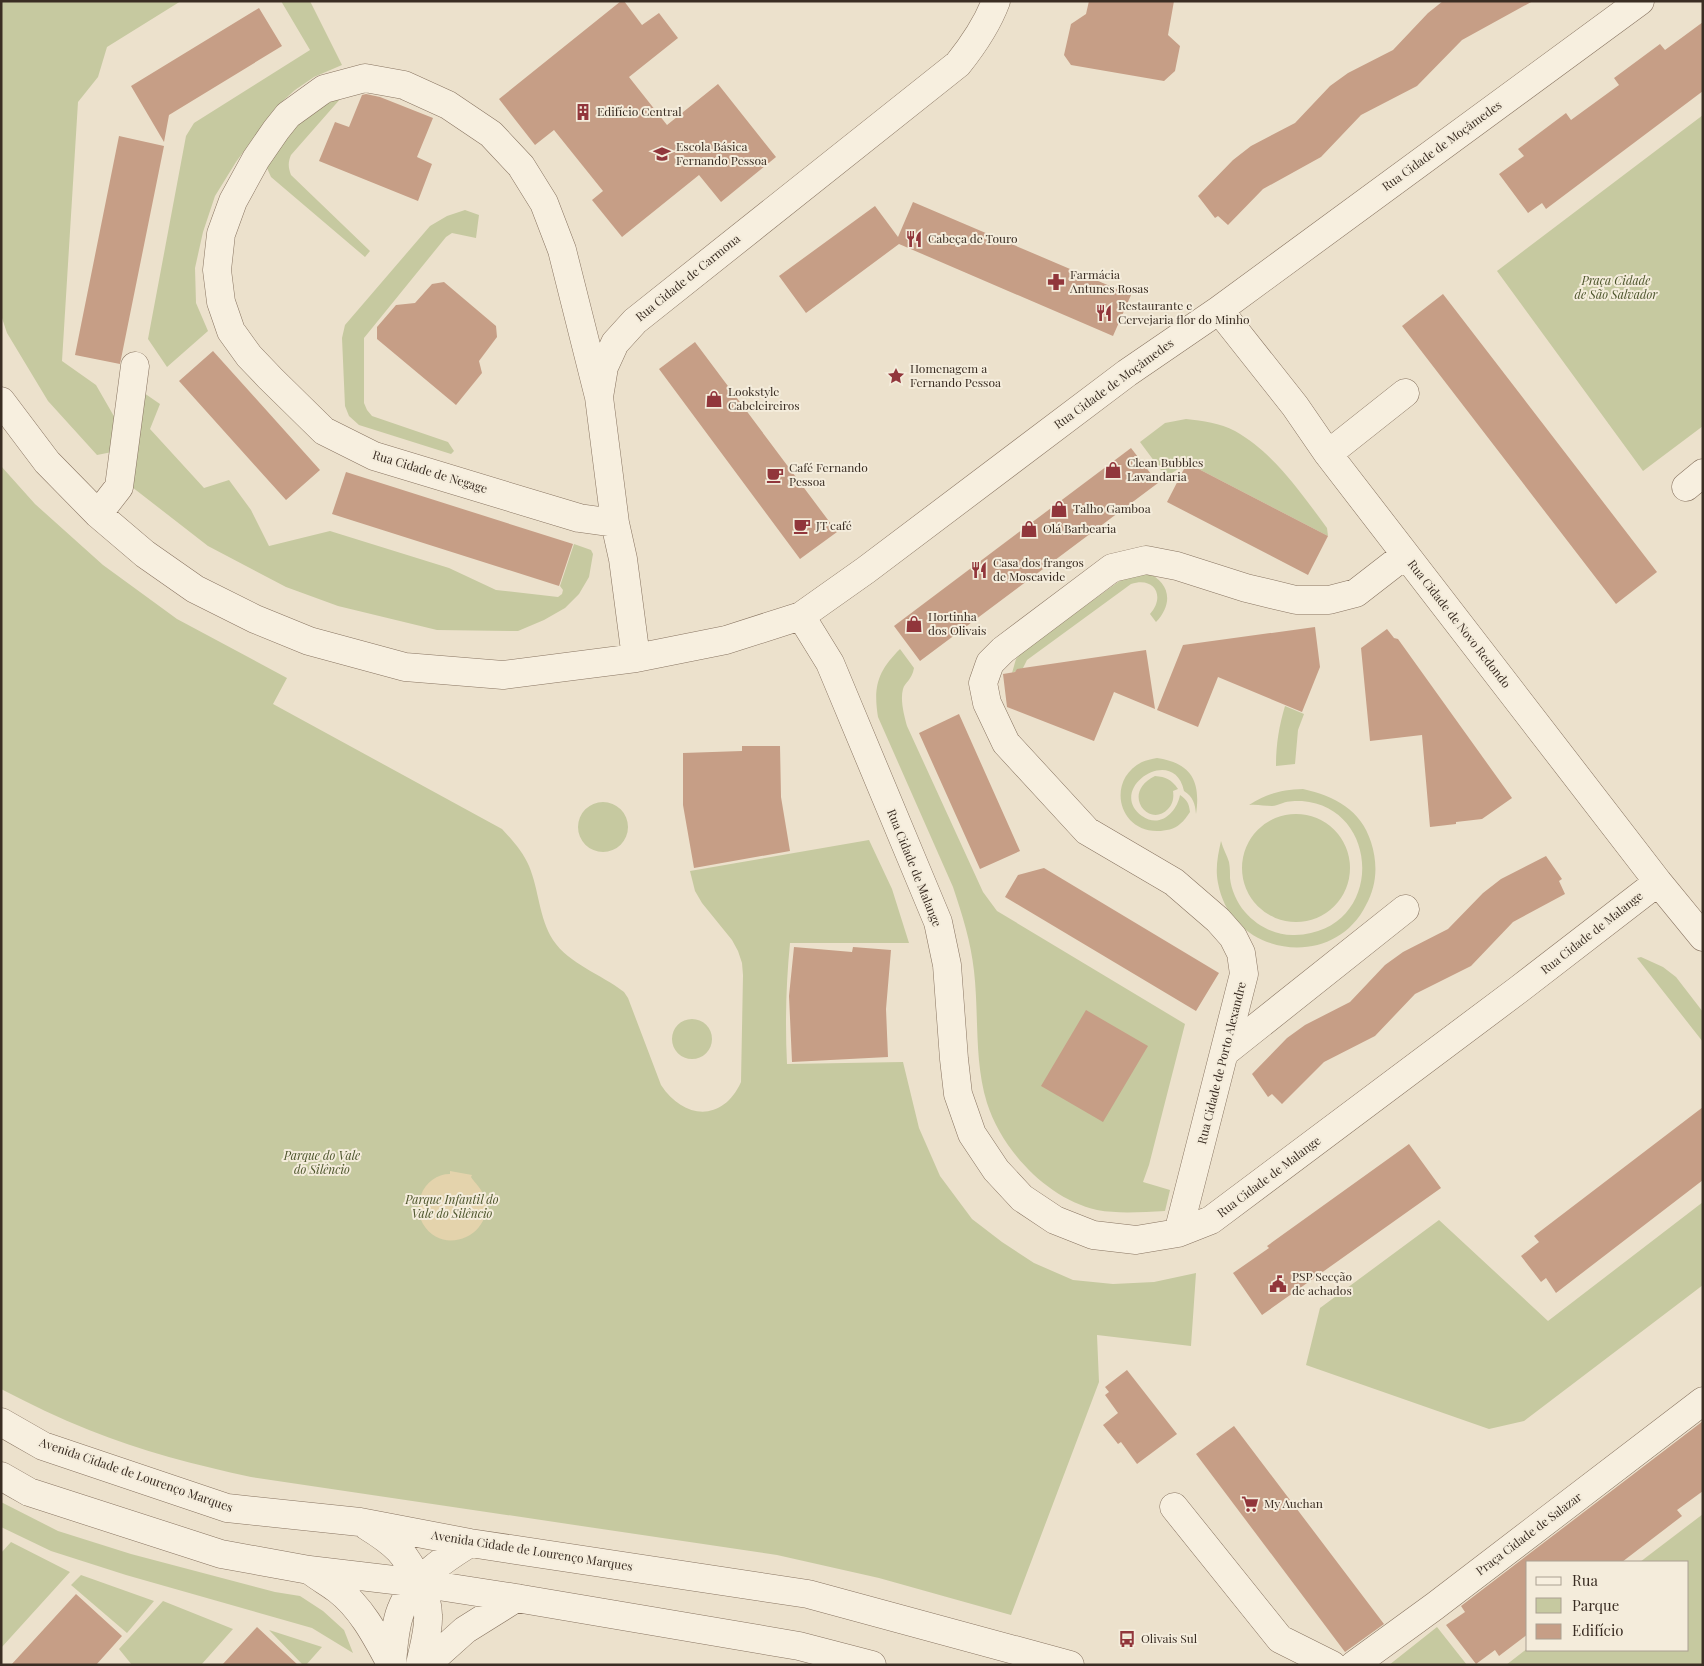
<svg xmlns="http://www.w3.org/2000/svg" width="1704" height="1666" viewBox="0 0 1704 1666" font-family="'Playfair Display',serif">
<rect width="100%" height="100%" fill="#ece1cc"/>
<path fill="#c6c9a0" d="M1 1H181L107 47 98 77 78 102 62 361 96 385 119 425 117 451 97 455 48 401 7 333 1 315Z
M281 1H310L342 65 314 77 295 90 276 107 236 162 215 196 203 232 195 268 196 303 208 331 167 367 148 339 186 136 194 123 310 50Z
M349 89 291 155C288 162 288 167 291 175L370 251 365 257 271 177 267 168 266 160 287 128Z
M1703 115V426L1643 471 1497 271Z
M465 210 479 215 476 238 452 233 446 237 364 338V403L367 410 372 416 448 442 454 451 451 454 359 425 349 416 345 406 342 338 345 325 430 226 447 216Z
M144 393 160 404 150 429 204 488 229 480 251 510 269 546 330 531 449 568 496 590 558 597 562 594 563 590 560 586 574 544 591 550 593 554 589 577 579 594 565 608 544 620 518 631 437 630 338 606 286 587 208 546 132 487Z
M1186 419C1203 421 1220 423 1235 431 1274 453 1301 493 1327 528L1328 536 1187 463 1166 477 1140 442 1165 423Z
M1 466 35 504 103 565 177 619 287 678 273 704 502 829C513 841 523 852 529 866 539 890 539 918 553 940 569 964 601 974 624 992L628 998 661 1085C684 1120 723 1122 741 1082L743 975 742 963 738 951 732 940 702 903 695 891 690 871 869 840 892 889 909 943H790C786 984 785 1023 787 1064L903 1062 919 1128 940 1176 972 1219 1002 1242 1034 1263 1073 1280 1113 1284 1154 1282 1196 1273 1191 1346 1097 1335 1099 1382 1011 1615 879 1578 777 1555 251 1477C196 1465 141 1451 89 1430 59 1418 30 1404 1 1389Z
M1146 572C1170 582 1174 603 1156 622L1150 614C1166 596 1154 576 1131 584L1027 660 1023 668 1012 673 1016 659 1023 651 1125 577Z
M900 649 914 668C912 680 905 682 903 689 900 700 904 715 907 726L983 892 997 911 1185 1024 1149 1165 1143 1182 1170 1190 1165 1211C1142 1212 1119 1214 1097 1210 1047 1199 1002 1150 987 1103 974 1061 979 1014 974 971 971 942 962 914 953 887L878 717C873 686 878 671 900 649Z
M1285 706 1304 714 1298 730 1295 764 1276 766C1276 745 1279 726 1285 706Z
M1157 758C1191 763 1201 781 1196 814 1195 803 1193 797 1184 791 1174 743 1105 789 1142 816 1160 829 1177 812 1180 795 1187 800 1189 803 1190 812 1187 816 1184 821 1180 824 1175 829 1165 831 1158 831 1118 832 1106 780 1142 762 1146 760 1152 759 1157 758Z
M1155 776C1166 777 1171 779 1178 789L1173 791C1174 797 1173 804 1168 809 1149 829 1120 793 1155 776Z
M1303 789C1335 796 1361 810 1371 842 1378 864 1377 885 1366 905 1333 972 1231 956 1218 883 1215 868 1218 855 1221 841 1223 849 1227 855 1229 862 1230 867 1230 873 1230 878 1231 889 1237 903 1245 912 1257 926 1276 936 1295 935 1385 932 1382 807 1302 801 1296 801 1288 801 1283 803 1279 804 1275 806 1272 806 1264 806 1257 804 1249 805 1268 793 1281 790 1303 789Z
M578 827a25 25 0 1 1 50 0a25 25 0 1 1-50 0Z
M1242 868a54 54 0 1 1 108 0a54 54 0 1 1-108 0Z
M1641 957 1663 967 1676 977 1703 1012V1042L1637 958Z
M672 1039a20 20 0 1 1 40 0a20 20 0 1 1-40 0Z
M1703 1202V1285L1524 1421 1489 1429 1306 1365 1320 1308 1439 1220 1548 1321Z
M1 1502 58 1531 131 1554 275 1592 300 1596 323 1611 344 1630 353 1653 312 1628 126 1575 51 1551 1 1527Z
M1703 1514V1665H1506L1528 1648V1650H1688V1562H1640Z
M11 1542 70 1572 1 1648V1553Z
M81 1575 154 1601 127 1633 71 1585Z
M163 1601 233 1629 201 1665H132L119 1649Z
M1437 1627 1467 1665H1389Z
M269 1630 322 1647 306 1665H303Z"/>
<path fill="#e4d3ac" d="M450 1171 472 1175 471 1177C475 1183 481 1188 484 1196 497 1233 444 1259 423 1224 418 1215 417 1204 421 1195 426 1182 437 1174 450 1174Z"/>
<path fill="#c69e86" d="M621 1H624L642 25 659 13 678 38 629 77 667 125 718 84 776 157 721 202 699 175 622 237 592 200 603 191 554 130 535 145 499 99Z
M1089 1H1174L1168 35 1180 46 1175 71 1164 81 1071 65 1064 55 1071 24 1086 14Z
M1443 1H1533L1462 40 1417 86 1361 115 1321 157 1263 189 1228 225 1218 216 1215 218 1198 196 1233 160 1251 146 1295 123 1330 86 1348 73 1393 50 1428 13Z
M259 8 282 46 169 115 164 142 131 86Z
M1703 22V91L1546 209 1542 203 1528 213 1499 174 1524 156 1518 149 1566 113 1571 120 1619 85 1614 78 1660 44 1665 50Z
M366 94 380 97 433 118 417 157 432 164 418 201 319 161 335 122 349 127 362 95Z
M119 136 164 146 120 364 75 355Z
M913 202 1131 295 1113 336 899 244 806 313 779 276 875 206 898 237Z
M444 282 496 326 497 337 479 361 482 373 456 405 377 339V327L396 305 415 303 432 284Z
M1443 294 1657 572 1616 604 1402 326Z
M695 342 837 532 800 559 659 369Z
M213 351 320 470 286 500 179 381Z
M1131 448 1158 483 920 661 894 626Z
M1187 463 1328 536 1308 575 1167 502Z
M346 472 573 544 559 586 332 514Z
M1315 627 1320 667 1302 712 1218 677 1198 727 1157 710 1183 645Z
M1387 629 1394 638 1398 639 1512 798 1482 819 1456 822V824L1430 827 1422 735 1370 741 1361 648Z
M1146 650 1155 709 1114 692 1094 741 1007 707 1003 674 1015 672 1017 669 1023 668Z
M959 714 1020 851 980 869 919 733Z
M742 746H780L781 797 790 851 694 868 683 805V753L742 751Z
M1546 856 1562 879 1559 881 1565 894 1513 922 1471 966 1415 994 1375 1036 1324 1062 1282 1104 1272 1094 1268 1097 1252 1074 1287 1038 1305 1025 1350 1002 1385 965 1403 952 1448 929 1483 893 1501 879Z
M1044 868 1219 973 1196 1011 1005 897 1018 875Z
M794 947 852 952 853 947 891 950 886 1009 888 1057 792 1062 789 996Z
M1086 1010 1148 1046 1103 1122 1041 1086Z
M1703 1107V1180L1556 1293 1546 1278 1541 1282 1521 1256 1539 1242 1534 1236Z
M1409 1144 1441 1188 1262 1315 1233 1273 1269 1248 1267 1246Z
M1127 1370 1177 1434 1137 1464 1121 1442 1118 1444 1103 1425 1118 1413 1105 1395 1109 1392 1105 1387Z
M1703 1421V1491L1677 1510 1682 1516 1622 1562H1528V1634L1499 1656 1495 1650 1476 1664 1446 1625 1465 1612 1461 1606Z
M1234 1426 1384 1624 1345 1652 1196 1454Z
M76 1594 122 1636 96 1665H11Z
M257 1627 298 1665H222Z"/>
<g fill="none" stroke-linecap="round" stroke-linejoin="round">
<g stroke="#887461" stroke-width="29">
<path id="minor" d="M1219 310 1295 406 1328 454 1658 882 1703 937
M599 397 562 250 544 203 521 166 491 134 448 105 404 85 365 78 324 89 288 115 276 130 256 159 233 201 221 234 217 270 221 302 231 331 249 356 270 378 324 431 374 456 579 518 615 523
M1 401 47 462 98 514 145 554 195 589 255 619 309 641 405 667 503 675 636 658 726 640 801 616 866 570 1127 373 1219 310 1640 1
M1328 454 1405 393
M1686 487 1703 473
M98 514 119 487 135 366
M801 616 830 663 938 922 947 965 954 1059 958 1094 972 1134 996 1170 1022 1198 1055 1220 1093 1235 1136 1240 1178 1233 1211 1220 1518 990 1658 882
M636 658 623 559 615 523 599 397 604 367 615 343 635 321 958 64C974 44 987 25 996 1
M1224 1053 1405 909
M1178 1233 1244 974 1241 953 1233 937 1218 920 1174 882 1087 831 1006 743 987 703 983 683 990 663 1003 650 1112 568 1146 560 1177 566 1246 588 1296 600H1329L1356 593 1405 555
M1 1422 43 1446 227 1508 360 1522 470 1543 808 1594 1070 1665
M1 1476 29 1492 221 1554 309 1570 419 1583 516 1598 799 1646 872 1665
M1174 1507 1280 1639 1332 1665
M367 1526C396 1544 406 1553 420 1585 425 1595 428 1604 428 1615 429 1631 423 1649 420 1665
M312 1572C320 1578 329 1583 337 1589 362 1608 377 1638 391 1664
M392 1665C393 1649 395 1625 401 1610 412 1580 444 1559 470 1543
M426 1665 465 1630 516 1598
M1354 1665 1435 1606 1703 1401"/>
</g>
<use href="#minor" stroke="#f7efdf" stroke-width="28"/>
</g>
<defs>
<g id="building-bare" transform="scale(1.35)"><path d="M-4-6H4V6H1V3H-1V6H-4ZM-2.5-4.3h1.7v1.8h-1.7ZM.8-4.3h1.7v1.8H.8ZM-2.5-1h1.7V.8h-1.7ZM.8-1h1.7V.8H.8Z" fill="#91363b" stroke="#f4ecdb" stroke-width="2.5" paint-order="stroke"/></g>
<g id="school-bare" transform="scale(1.35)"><path d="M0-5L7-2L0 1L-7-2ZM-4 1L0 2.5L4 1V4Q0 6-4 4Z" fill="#91363b" stroke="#f4ecdb" stroke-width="2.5" paint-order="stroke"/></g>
<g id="restaurant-bare" transform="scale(1.35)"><path d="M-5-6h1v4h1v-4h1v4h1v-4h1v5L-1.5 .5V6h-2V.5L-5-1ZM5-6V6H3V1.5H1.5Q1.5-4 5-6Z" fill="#91363b" stroke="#f4ecdb" stroke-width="2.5" paint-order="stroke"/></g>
<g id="pharmacy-bare" transform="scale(1.35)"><path d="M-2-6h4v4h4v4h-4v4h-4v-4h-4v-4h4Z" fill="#91363b" stroke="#f4ecdb" stroke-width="2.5" paint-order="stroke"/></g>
<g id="sight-bare" transform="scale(1.35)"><path d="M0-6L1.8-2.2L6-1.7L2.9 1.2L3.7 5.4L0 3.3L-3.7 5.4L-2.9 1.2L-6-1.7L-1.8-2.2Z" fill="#91363b" stroke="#f4ecdb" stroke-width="2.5" paint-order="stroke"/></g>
<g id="shop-bare" transform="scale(1.35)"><path d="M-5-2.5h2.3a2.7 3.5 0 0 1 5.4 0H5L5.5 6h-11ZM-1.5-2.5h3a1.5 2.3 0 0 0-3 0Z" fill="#91363b" stroke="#f4ecdb" stroke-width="2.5" paint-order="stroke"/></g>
<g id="cafe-bare" transform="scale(1.35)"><path d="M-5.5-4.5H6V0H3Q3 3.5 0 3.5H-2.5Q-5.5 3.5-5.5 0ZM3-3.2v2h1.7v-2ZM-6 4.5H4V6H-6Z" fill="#91363b" stroke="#f4ecdb" stroke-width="2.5" paint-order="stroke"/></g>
<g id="civic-bare" transform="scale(1.35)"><path d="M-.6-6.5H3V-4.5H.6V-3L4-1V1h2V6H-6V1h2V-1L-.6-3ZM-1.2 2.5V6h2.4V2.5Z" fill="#91363b" stroke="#f4ecdb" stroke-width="2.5" paint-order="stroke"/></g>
<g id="supermarket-bare" transform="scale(1.35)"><path d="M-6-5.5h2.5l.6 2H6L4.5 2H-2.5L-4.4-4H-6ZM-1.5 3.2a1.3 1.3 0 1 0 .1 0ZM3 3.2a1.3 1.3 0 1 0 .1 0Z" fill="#91363b" stroke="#f4ecdb" stroke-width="2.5" paint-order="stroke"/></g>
<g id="bus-bare" transform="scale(1.35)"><path d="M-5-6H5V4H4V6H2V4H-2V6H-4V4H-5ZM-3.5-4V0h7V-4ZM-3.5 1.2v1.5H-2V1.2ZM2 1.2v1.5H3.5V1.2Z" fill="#91363b" stroke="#f4ecdb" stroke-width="2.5" paint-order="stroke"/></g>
</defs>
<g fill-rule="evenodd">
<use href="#building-bare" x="583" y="112"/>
<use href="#school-bare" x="662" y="154"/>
<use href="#restaurant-bare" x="914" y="239"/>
<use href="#pharmacy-bare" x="1056" y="282"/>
<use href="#restaurant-bare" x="1104" y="313"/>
<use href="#sight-bare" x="896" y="376"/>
<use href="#shop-bare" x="714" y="399"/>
<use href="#shop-bare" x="1113" y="470"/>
<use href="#cafe-bare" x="775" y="475"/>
<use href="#shop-bare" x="1059" y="509"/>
<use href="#cafe-bare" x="802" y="526"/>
<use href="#shop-bare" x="1029" y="529"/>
<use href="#restaurant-bare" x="979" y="570"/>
<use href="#shop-bare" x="914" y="624"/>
<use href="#civic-bare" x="1278" y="1284"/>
<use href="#supermarket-bare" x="1250" y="1504"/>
<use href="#bus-bare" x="1127" y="1639"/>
</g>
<g text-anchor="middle" stroke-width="4" stroke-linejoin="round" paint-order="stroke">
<g font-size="12" fill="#3a2d23" stroke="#f4ecdb" text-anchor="start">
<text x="597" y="116">Edifício Central</text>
<text x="676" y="151">Escola Básica<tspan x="676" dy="14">Fernando Pessoa</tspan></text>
<text x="928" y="243">Cabeça de Touro</text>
<text x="1070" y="279">Farmácia<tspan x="1070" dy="14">Antunes Rosas</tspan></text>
<text x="1118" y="310">Restaurante e<tspan x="1118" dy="14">Cervejaria flor do Minho</tspan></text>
<text x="910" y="373">Homenagem a<tspan x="910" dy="14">Fernando Pessoa</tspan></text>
<text x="728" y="396">Lookstyle<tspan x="728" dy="14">Cabeleireiros</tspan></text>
<text x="1127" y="467">Clean Bubbles<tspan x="1127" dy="14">Lavandaria</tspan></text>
<text x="789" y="472">Café Fernando<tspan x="789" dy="14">Pessoa</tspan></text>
<text x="1073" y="513">Talho Gamboa</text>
<text x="816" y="530">JT café</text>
<text x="1043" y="533">Olá Barbearia</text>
<text x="993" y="567">Casa dos frangos<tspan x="993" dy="14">de Moscavide</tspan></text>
<text x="928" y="621">Hortinha<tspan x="928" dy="14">dos Olivais</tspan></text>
<text x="1292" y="1281">PSP Secção<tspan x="1292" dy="14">de achados</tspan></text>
<text x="1264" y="1508">My Auchan</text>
<text x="1141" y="1643">Olivais Sul</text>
</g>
<g font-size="12" fill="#3a2d23" stroke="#f4ecdb">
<text transform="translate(1442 146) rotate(-36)" y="4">Rua Cidade de Moçâmedes</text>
<text transform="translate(688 278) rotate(-39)" y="4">Rua Cidade de Carmona</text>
<text transform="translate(1114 384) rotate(-36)" y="4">Rua Cidade de Moçâmedes</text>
<text transform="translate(430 472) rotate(17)" y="4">Rua Cidade de Negage</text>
<text transform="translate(1459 624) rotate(52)" y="4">Rua Cidade de Novo Redondo</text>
<text transform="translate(914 868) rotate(68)" y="4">Rua Cidade de Malange</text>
<text transform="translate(1592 933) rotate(-38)" y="4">Rua Cidade de Malange</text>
<text transform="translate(1222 1063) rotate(-76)" y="4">Rua Cidade de Porto Alexandre</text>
<text transform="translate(1269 1177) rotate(-37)" y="4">Rua Cidade de Malange</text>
<text transform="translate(136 1475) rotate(19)" y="4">Avenida Cidade de Lourenço Marques</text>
<text transform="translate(1529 1534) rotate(-37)" y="4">Praça Cidade de Salazar</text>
<text transform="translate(532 1551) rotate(9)" y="4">Avenida Cidade de Lourenço Marques</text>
</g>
<g font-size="12" font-style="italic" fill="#4c542b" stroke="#f4ecdb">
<text x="1616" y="285">Praça Cidade<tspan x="1616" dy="14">de São Salvador</tspan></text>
<text x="322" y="1160">Parque do Vale<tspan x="322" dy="14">do Silêncio</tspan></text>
<text x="452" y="1204">Parque Infantil do<tspan x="452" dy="14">Vale do Silêncio</tspan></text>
</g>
</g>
<rect width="1704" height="1666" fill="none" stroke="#3a2d23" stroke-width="5"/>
<rect x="1526" y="1561" width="162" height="90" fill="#f4ecdb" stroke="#aaa091"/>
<rect x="1536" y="1577" width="25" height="8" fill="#f7efdf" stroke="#aaa091"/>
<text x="1572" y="1586" font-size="15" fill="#3a2d23">Rua</text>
<rect x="1536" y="1598" width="25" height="15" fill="#c6c9a0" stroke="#aaa091"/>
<text x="1572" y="1611" font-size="15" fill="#3a2d23">Parque</text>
<rect x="1536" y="1624" width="25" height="15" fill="#c69e86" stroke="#aaa091"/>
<text x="1572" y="1636" font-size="15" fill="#3a2d23">Edifício</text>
</svg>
